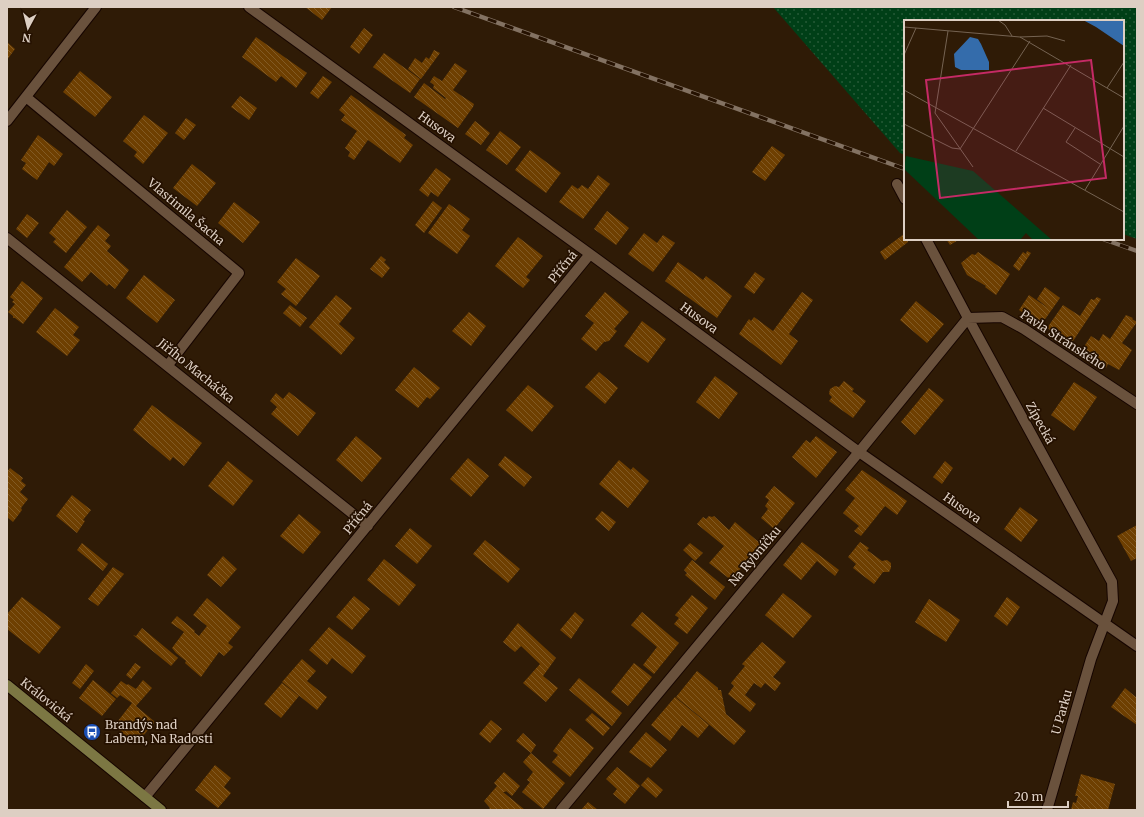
<svg xmlns="http://www.w3.org/2000/svg" width="1144" height="817" viewBox="0 0 1144 817" font-family="Merriweather,serif">
<defs>
<pattern id="grass-dots" width="8" height="8" patternUnits="userSpaceOnUse"><rect width="8" height="8" fill="#003f17"/><path d="M2 2h.1M6 6h.1" fill="none" stroke="#255a37" stroke-width="1.8" stroke-linecap="round"/></pattern>
<pattern id="building-back-hatch" width="6" height="6" patternUnits="userSpaceOnUse"><rect width="6" height="6" fill="#6e3f01"/><path d="M-1 5l2 2M0 0l6 6M5-1l2 2" fill="none" stroke="#825a24"/></pattern>
</defs>
<rect width="100%" height="100%" fill="#2f1b06"/>
<path fill="url(#grass-dots)" d="M773 7H1137V239L1123 234V21H905V155L900 153Z"/>
<path fill="url(#building-back-hatch)" d="M305 7H332L322 20Z
M364 28 373 35 359 54 350 47Z
M256 37 307 73 296 88 281 76 276 82 242 57Z
M7 42 15 49 7 60Z
M434 50 440 53 421 79 408 69 415 58 422 63 426 57 429 59Z
M384 53 420 79 410 93 373 67Z
M455 63 467 71 453 90 474 104 473 107 458 128 414 97 424 83 445 99 446 98 433 88 434 85 430 82 434 76 442 81Z
M80 71 112 97 95 117 63 92Z
M323 76 332 82 318 99 310 93Z
M351 95 406 135 404 138 413 145 400 163 368 140 354 160 348 156 350 152 345 148 357 131 341 120 345 115 339 110Z
M240 96 257 108 249 120 231 107Z
M144 115 168 133 143 164 134 156 137 152 123 141Z
M186 118 196 125 184 140 175 133Z
M475 121 490 133 481 145 465 134Z
M500 131 521 147 507 165 486 150Z
M38 135 63 154 54 166 49 162 37 180 22 169 26 163 21 160Z
M772 146 785 155 765 181 752 172Z
M530 150 561 173 546 193 515 170Z
M192 164 216 183 197 206 173 188Z
M436 168 451 179 438 197 431 192 428 197 419 190Z
M598 175 610 184 583 219 559 202 572 185 578 189 582 185 588 189Z
M433 201 442 208 424 233 415 225Z
M234 202 260 222 243 243 218 223Z
M449 204 470 219 462 230 470 236 457 254 428 233Z
M67 210 87 227 66 253 53 242 56 239 49 233Z
M607 211 629 228 616 245 594 229Z
M27 214 39 223 27 238 16 229Z
M98 225 110 235 105 241 111 246 107 251 129 270 115 289 109 284 107 286 91 272 82 282 64 267Z
M644 233 657 243 663 235 675 243 653 272 628 254Z
M904 234 905 239H907L908 242 885 260 880 252Z
M518 237 543 256 526 277 530 280 523 288 495 266Z
M946 239H960L950 245Z
M1027 251 1031 253 1019 271 1013 266 1023 252 1026 254Z
M978 252 1010 274 996 295 985 287 986 286 967 275 961 263 972 254 975 255Z
M381 256 386 260 384 262 390 268 382 278 370 269Z
M296 258 320 276 296 306 281 294 286 289 277 282Z
M678 262 703 280 706 276 732 296 717 318 665 281Z
M755 272 765 279 754 294 744 287Z
M144 275 175 300 157 323 126 298Z
M22 281 43 298 23 324 15 318H13V316L8 312 15 304 12 302 14 300 10 297Z
M1045 287 1060 298 1041 325 1019 310 1029 295 1048 308 1037 299Z
M605 292 629 312 614 329 617 331 609 341 604 342 596 351 581 339 594 323 585 316Z
M802 292 813 300 789 334 798 341 781 365 739 334 749 319 751 321 754 317 773 331Z
M336 295 352 308 339 324 355 338 341 355 309 327Z
M1097 297 1101 299 1071 344 1047 328 1063 305 1080 316 1091 299 1094 300Z
M916 301 944 324 927 343 900 320Z
M290 305 307 318 300 327 283 313Z
M55 308 79 327 73 335 80 340 67 356 36 332Z
M469 312 486 326 471 346 452 331Z
M1126 315 1133 318 1132 319 1137 322 1122 343 1132 350 1119 370 1108 364 1106 368 1081 351 1091 336 1099 341 1103 334 1110 339Z
M642 321 666 339 648 363 624 346Z
M414 367 440 388 430 399 427 397 418 408 395 390Z
M599 372 618 388 605 404 585 387Z
M715 376 738 393 719 419 696 402Z
M844 381 854 389 852 391 866 401 853 418 829 401 832 397 829 394 830 389 835 386 839 387Z
M1074 382 1097 397 1074 431 1051 415Z
M528 385 554 406 532 432 506 410Z
M929 388 944 400 915 435 901 422Z
M289 392 316 413 298 436 271 414 277 407 270 401 276 393 283 399Z
M152 405 202 443 184 466 173 457 170 461 133 430Z
M356 436 382 458 362 482 336 460Z
M816 436 837 452 816 478 792 457 806 440 810 443Z
M505 456 532 477 524 487 498 465Z
M468 458 489 476 471 497 450 479Z
M619 460 631 470 633 467 649 481 628 508 599 484Z
M228 461 253 481 233 506 208 486Z
M945 461 953 468 942 484 933 477Z
M10 468 23 478 21 481 26 485 20 492 28 499 21 508 22 510 13 522 7 517V472Z
M862 470 907 501 897 515 885 506 861 536 854 531 859 526 843 513 855 498 845 490Z
M774 486 795 503 774 529 761 518 768 509 765 506 769 500 765 497Z
M72 495 91 510 83 520 85 521 77 533 56 516Z
M1020 507 1038 520 1021 542 1004 529Z
M602 511 616 522 609 531 595 519Z
M299 514 321 532 303 554 280 536Z
M709 516 712 517 714 516 729 530 735 522 761 544 731 580 709 563 724 546 697 524 703 517 706 519Z
M1137 525V558L1131 561 1117 536Z
M410 528 432 546 417 564 395 546Z
M485 540 520 569 508 583 473 554Z
M802 542 839 570 835 576 817 561 801 580 783 565Z
M860 542 869 548 867 550 882 561 887 560 891 563V568L889 572H883L874 584 853 568 856 564 848 557Z
M82 543 108 564 103 571 77 550Z
M690 543 703 553 695 561 683 550Z
M223 556 237 569 221 587 207 575Z
M384 559 416 585 399 606 367 580Z
M692 560 725 587 715 600 685 575 687 573 684 570Z
M113 567 124 574 98 606 88 599Z
M783 593 812 616 793 638 765 615Z
M692 595 708 608 687 634 674 624 679 618 675 615Z
M354 596 370 609 352 630 336 617Z
M22 597 61 627 39 654 7 629V614Z
M1007 597 1020 607 1007 626 994 616Z
M207 598 241 627 228 643 233 647 224 656 219 652 201 677 185 663 186 661 176 653 172 648 184 632 171 623 177 616 195 631 194 632 199 636 207 626 193 615Z
M929 599 960 620 946 642 915 622Z
M575 612 584 620 571 639 560 630Z
M642 612 679 643 654 674 643 665 657 647 631 625Z
M518 623 556 658 543 676 558 688 546 702 523 683 540 664 521 646 515 652 503 642Z
M329 627 366 656 352 674 332 658 327 665 309 650Z
M142 628 178 658 171 666 133 635 136 636Z
M762 642 786 662 773 677 781 683 775 691 765 683 761 688 754 683 745 695 756 704 750 712 728 694 734 686 731 683 745 666 742 664Z
M302 659 316 671 307 681 327 697 317 710 282 682Z
M135 663 141 667 131 679 126 675Z
M634 663 652 677 628 706 611 692Z
M86 664 94 671 80 689 72 683Z
M697 671 718 688V690H721L726 714 746 731 734 745 676 697Z
M579 678 622 713 612 726 569 690Z
M93 680 116 699 102 716 79 698Z
M143 680 152 688 136 706 155 722 136 744 114 726 132 703 120 695 117 698 111 693 121 681 127 685 128 684 136 689Z
M282 683 299 696 281 718 264 704Z
M1125 688 1137 698V725L1111 707Z
M675 697 709 725 698 738 682 725 670 741 651 725Z
M592 713 610 728 603 736 585 720Z
M491 720 502 729 490 743 479 734Z
M570 728 594 748 570 777 552 762 558 755 553 751Z
M646 732 667 750 651 768 629 752Z
M523 733 536 745 531 753 516 741Z
M531 753 565 783 543 809 522 792 530 782 527 780 533 772 523 762Z
M215 765 231 778 224 787 231 793 218 808 195 790Z
M617 767 640 786 625 804 613 794 617 789 606 779Z
M504 772 520 786 512 796 506 791 505 792H503L525 810H490L489 809 490 808 484 801 497 786 494 783Z
M1081 774 1115 784 1108 810H1071L1073 802 1076 803 1078 796H1075Z
M648 777 663 790 656 798 641 785Z
M588 802 598 810H581Z"/>
<g fill="none" stroke-linecap="round" stroke-linejoin="round">
<g stroke="#160500" stroke-width="12">
<path id="minor" d="M249 7 590 254 859 452 1137 646
M26 97 239 273 168 365
M7 121 96 7
M897 184 905 199
M7 238 368 526
M926 239 968 318 1112 582 1113 601 1091 659 1047 810
M145 797 590 254
M561 810 859 452 968 318 1002 317 1024 329 1137 404"/>
</g>
<g stroke="#160500" stroke-width="12">
<path id="secondary" d="M7 685 161 810"/>
</g>
<use href="#minor" stroke="#6a523d" stroke-width="10"/>
<use href="#secondary" stroke="#7c7743" stroke-width="10"/>
<g stroke="#837262" stroke-width="4.5">
<path id="rail" d="M454 7 905 169
M1103 239 1137 251"/>
</g>
<use href="#rail" stroke="#251100" stroke-width="3" stroke-dasharray="9" stroke-linecap="butt"/>
</g>
<defs>
<g id="bus-disc" transform="scale(0.9)"><circle r="9.5" fill="#1a4fb4" stroke="#251100"/><path d="M-5-6H5V4H4V6H2V4H-2V6H-4V4H-5ZM-3.5-4V0h7V-4ZM-3.5 1.2v1.5H-2V1.2ZM2 1.2v1.5H3.5V1.2Z" fill="#fff"/></g>
</defs>
<g fill-rule="evenodd">
<use href="#bus-disc" x="92" y="732"/>
</g>
<g text-anchor="middle" stroke-width="3.5" stroke-linejoin="round" paint-order="stroke">
<g font-size="12" fill="#ddcfc3" stroke="#251100">
<text transform="translate(437 127) rotate(36)" y="4">Husova</text>
<text transform="translate(186 212) rotate(40)" y="4">Vlastimila Šacha</text>
<text transform="translate(563 267) rotate(-51)" y="4">Příčná</text>
<text transform="translate(699 318) rotate(36)" y="4">Husova</text>
<text transform="translate(1063 340) rotate(33)" y="4">Pavla Stránského</text>
<text transform="translate(196 371) rotate(39)" y="4">Jiřího Macháčka</text>
<text transform="translate(1040 423) rotate(61)" y="4">Zípecká</text>
<text transform="translate(962 508) rotate(35)" y="4">Husova</text>
<text transform="translate(358 518) rotate(-51)" y="4">Příčná</text>
<text transform="translate(755 556) rotate(-50)" y="4">Na Rybníčku</text>
<text transform="translate(46 700) rotate(39)" y="4">Královická</text>
<text transform="translate(1062 712) rotate(-74)" y="4">U Parku</text>
</g>
<g font-size="12" fill="#ddcfc3" stroke="#251100" text-anchor="start">
<text x="105" y="729">Brandýs nad<tspan x="105" dy="14">Labem, Na Radosti</tspan></text>
</g>
</g>
<g transform="translate(904 20)">
<rect width="220" height="220" fill="#2f1b06"/>
<path d="M2 136 69 151 148 220H129L122 213 116 220H75L0 149Z" fill="#003f17"/>
<path d="M179 0H220V26L192 7ZM66 17 74 19 77 24 85 42V50H57L51 47 50 34Z" fill="#346cab"/>
<path fill="none" stroke="#756352" stroke-width="1" d="M94 0 101 5 108 16M0 7 116 17 220 78M44 11 31 93 69 147M116 17 143 16 161 21M0 35 12 8M203 68 220 42M0 70 220 192M139 88 220 137M0 104 48 128 56 129 126 21M171 108 162 122 196 144M112 131 167 45M181 170 220 106"/>
<path fill="#c52a65" fill-opacity="0.15" stroke="#c52a65" stroke-width="2" d="M187 40 202 158 36 178 22 60Z"/>
<rect width="220" height="220" fill="none" stroke="#ddcfc3" stroke-width="2"/>
</g>
<rect width="1144" height="817" fill="none" stroke="#ddcfc3" stroke-width="16"/>
<g transform="translate(28 28) rotate(187)" stroke="#251100" stroke-width="3" paint-order="stroke">
<path d="M0-3L7 15L0 10L-7 15Z" fill="#ddcfc3"/>
<text y="-6" font-size="11" font-weight="bold" text-anchor="middle" fill="#ddcfc3">N</text>
</g>
<path d="M1008 801v6h60v-6" fill="none" stroke="#ddcfc3" stroke-width="2"/>
<text x="1014" y="801" font-size="12" fill="#ddcfc3" stroke="#251100" stroke-width="3" paint-order="stroke">20 m</text>
</svg>
